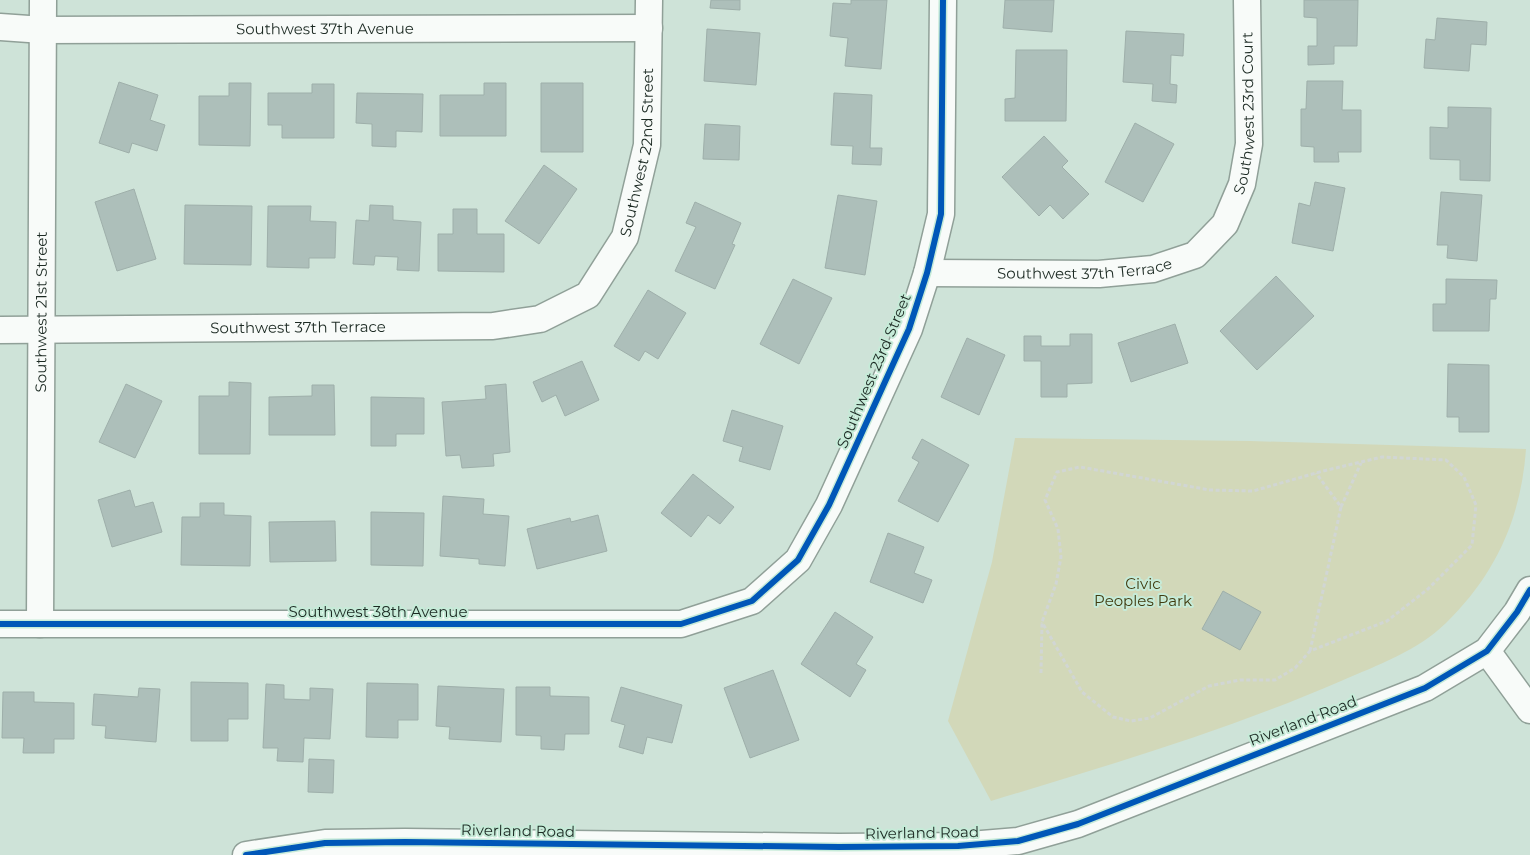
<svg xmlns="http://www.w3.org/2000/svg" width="1530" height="855" viewBox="0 0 1530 855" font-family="Montserrat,sans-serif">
<rect width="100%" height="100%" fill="#cee3d8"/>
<path fill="#d2d8b9" d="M1015 438 1250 441 1526 449C1521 518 1496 574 1446 623 1417 651 1378 665 1341 681 1228 730 1110 765 991 801L948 721 992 562Z"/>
<path fill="#adbfba" stroke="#9eafaa" d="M711 0H740V10L710 8Z
M851 0H887L881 69 845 66 848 38 830 36 833 3 851 4Z
M1005 0H1054L1052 32 1003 28Z
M1304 0H1358L1357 46H1334V64L1308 65V46H1317V18L1304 17Z
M1437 18 1487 22 1486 45 1471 44 1469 71 1424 68 1426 39 1435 40Z
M707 29 760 33 756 85 704 81Z
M1126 31 1184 34 1183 56 1171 55 1170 84 1177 85 1176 103 1152 101 1153 84 1123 82Z
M1016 50H1067L1066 121H1005V99L1015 98Z
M1307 81H1343L1342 110H1361V152H1338L1339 162H1314V147L1301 146V109H1306Z
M119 82 158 95 150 120 165 125 157 151 132 143 129 153 99 143Z
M229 83H251L250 146 199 145V96H229Z
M484 83H506V136H440V95H484Z
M541 83H583V152H541Z
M312 84H334V138H282V125H268V93H312Z
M357 93 423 94 422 132 396 131V147L372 146V124L356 123Z
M834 93 872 95 870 148H882L881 165 852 164 853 146 831 145Z
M1448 107 1491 108 1490 181 1460 180V160L1430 159V127L1448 128Z
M1135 123 1174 144 1143 202 1105 182Z
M705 124 740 126 739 160 703 159Z
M1044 136 1068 161 1062 167 1089 194 1063 219 1050 205 1039 216 1002 177Z
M544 165 577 189 539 244 505 221Z
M1315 182 1345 188 1333 251 1292 243 1299 203 1310 206Z
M134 189 156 259 117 271 95 202Z
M1441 192 1482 195 1477 261 1447 258 1448 245H1437Z
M838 195 877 201 865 275 825 268Z
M695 202 741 223 732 244 735 245 715 289 675 271 696 227 686 223Z
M185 205 252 206 251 265 184 264Z
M370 205 393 206V220L421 222 419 271 397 270 398 257 375 256 374 265 353 264 356 220 369 221Z
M268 206H311L310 221 336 222 335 258H309V268L267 267Z
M453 209H477V234H504V272L438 271V234H453Z
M1276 276 1314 316 1257 370 1220 331Z
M793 279 832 298 799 364 760 344Z
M1446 279 1497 280 1496 299H1490L1489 331H1433V304H1446Z
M648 290 686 313 658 359 645 351 639 361 614 346Z
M1175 324 1188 363 1131 382 1118 343Z
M1070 334H1092V383L1067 384V397H1041V361H1024V336H1041V346H1070Z
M967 338 1005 355 979 415 941 397Z
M582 361 599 400 565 416 556 395 542 402 533 382Z
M1448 364 1489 365V432H1459V417H1447Z
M229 382 251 383 250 454H199V396H229Z
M126 384 162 401 135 458 99 442Z
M506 384 510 452 493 454 494 466 462 468 460 455 446 456 442 402 486 399 485 386Z
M312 385H334L335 435H269V397L312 396Z
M371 397 424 398V434H396V446H371Z
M732 410 783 426 770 470 739 461 743 447 723 441Z
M922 439 969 465 938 522 898 501 919 462 912 458Z
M693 474 734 507 720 524 708 515 691 537 661 513Z
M130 490 135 507 153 502 162 532 112 547 98 500Z
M443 496 484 499 483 514 509 516 505 566 479 564V559L440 556Z
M200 503H224V515L251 516 250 566 181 565 182 517H200Z
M371 512 424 513 423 566 371 565Z
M598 515 607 551 537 569 527 529 570 518 571 522Z
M335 521 336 561 270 562 269 522Z
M888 533 924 547 914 573 932 580 923 603 870 582Z
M1223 591 1261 612 1240 650 1202 629Z
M835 612 873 637 856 664 866 670 850 697 801 664Z
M773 670 799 740 750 758 724 688Z
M191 682 248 683V719H228V741H191Z
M367 683 418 684V720H398V738L366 737Z
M266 684 284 685V699L310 700V688L333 689 330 739 304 738 303 762 277 761 278 748H263Z
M438 686 504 689 501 742 449 739 450 727 436 726Z
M516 687H550V696L589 697V734H565L564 750 541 749V736L516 735Z
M621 687 682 705 672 743 647 737 643 754 619 747 625 725 611 721Z
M139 688 160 689 156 742 105 738 106 726 92 725 94 694 138 697Z
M3 692H34V702L74 703V739H54V753H23L24 738H2Z
M309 759 334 760 333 793 308 792Z"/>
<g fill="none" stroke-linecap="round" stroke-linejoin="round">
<g stroke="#90a098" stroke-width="29">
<g id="minor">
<path id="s1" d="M0 27 43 30 649 28"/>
<path id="s2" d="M927 273 1099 274 1153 269 1195 255 1225 224 1242 184 1249 144 1247 0"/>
<path id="s3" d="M0 330 493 326 540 319 588 295 625 237 647 145 649 0"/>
<path d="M0 624H681L752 601 798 560 829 505 909 329 927 273 941 214 943 0"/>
<path id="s4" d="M40 624 43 0"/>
<path d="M1487 651 1530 710"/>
<path d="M246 855 325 843 405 842 839 847 958 846 1018 841 1078 824 1425 688 1487 651 1517 612 1530 590"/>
</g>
</g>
<path stroke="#d1d6d4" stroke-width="3" stroke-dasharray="4 2.5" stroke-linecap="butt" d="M1341 507 1361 463
M1310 651 1341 507 1316 473
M1041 673 1042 622 1056 584 1061 557 1058 529 1045 500 1057 472 1080 467 1210 490 1253 491 1323 471 1382 457 1446 460 1464 477 1476 505 1472 545 1428 589 1387 621 1310 651 1295 668 1275 680H1240L1209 686 1150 718 1131 721 1113 717 1082 692 1042 622"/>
<use href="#minor" stroke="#f8fbf9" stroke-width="26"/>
<g stroke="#c6ebd8" stroke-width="9">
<path id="cycleway" d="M0 624H681L752 601 798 560 829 505 909 329 927 273 941 214 943 0
M246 855 325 843 405 842 839 847 958 846 1018 841 1078 824 1425 688 1487 651 1517 612 1530 590"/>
</g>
<use href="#cycleway" stroke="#0057b8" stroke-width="6"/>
</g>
<g text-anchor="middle" stroke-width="4" stroke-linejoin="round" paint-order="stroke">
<g font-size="15" fill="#1c2a23" stroke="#c6ebd8">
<text dy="5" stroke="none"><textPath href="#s1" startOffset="325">Southwest 37th Avenue</textPath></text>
<text dy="5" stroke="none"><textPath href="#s2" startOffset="428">Southwest 23rd Court</textPath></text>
<text dy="5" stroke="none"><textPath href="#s3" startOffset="749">Southwest 22nd Street</textPath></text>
<text dy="5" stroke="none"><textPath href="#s2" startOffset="158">Southwest 37th Terrace</textPath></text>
<text dy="5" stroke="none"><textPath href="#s4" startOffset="312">Southwest 21st Street</textPath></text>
<text dy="5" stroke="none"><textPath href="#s3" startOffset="298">Southwest 37th Terrace</textPath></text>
<text transform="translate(874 371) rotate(-67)" y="5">Southwest 23rd Street</text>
<text x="378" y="617">Southwest 38th Avenue</text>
<text transform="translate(1303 721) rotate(-21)" y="5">Riverland Road</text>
<text transform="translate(518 831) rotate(1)" y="5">Riverland Road</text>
<text transform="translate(922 833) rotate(-1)" y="5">Riverland Road</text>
</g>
<g font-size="15" fill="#423c10" stroke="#c6ebd8">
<text x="1143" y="589">Civic<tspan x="1143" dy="17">Peoples Park</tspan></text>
</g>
</g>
</svg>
